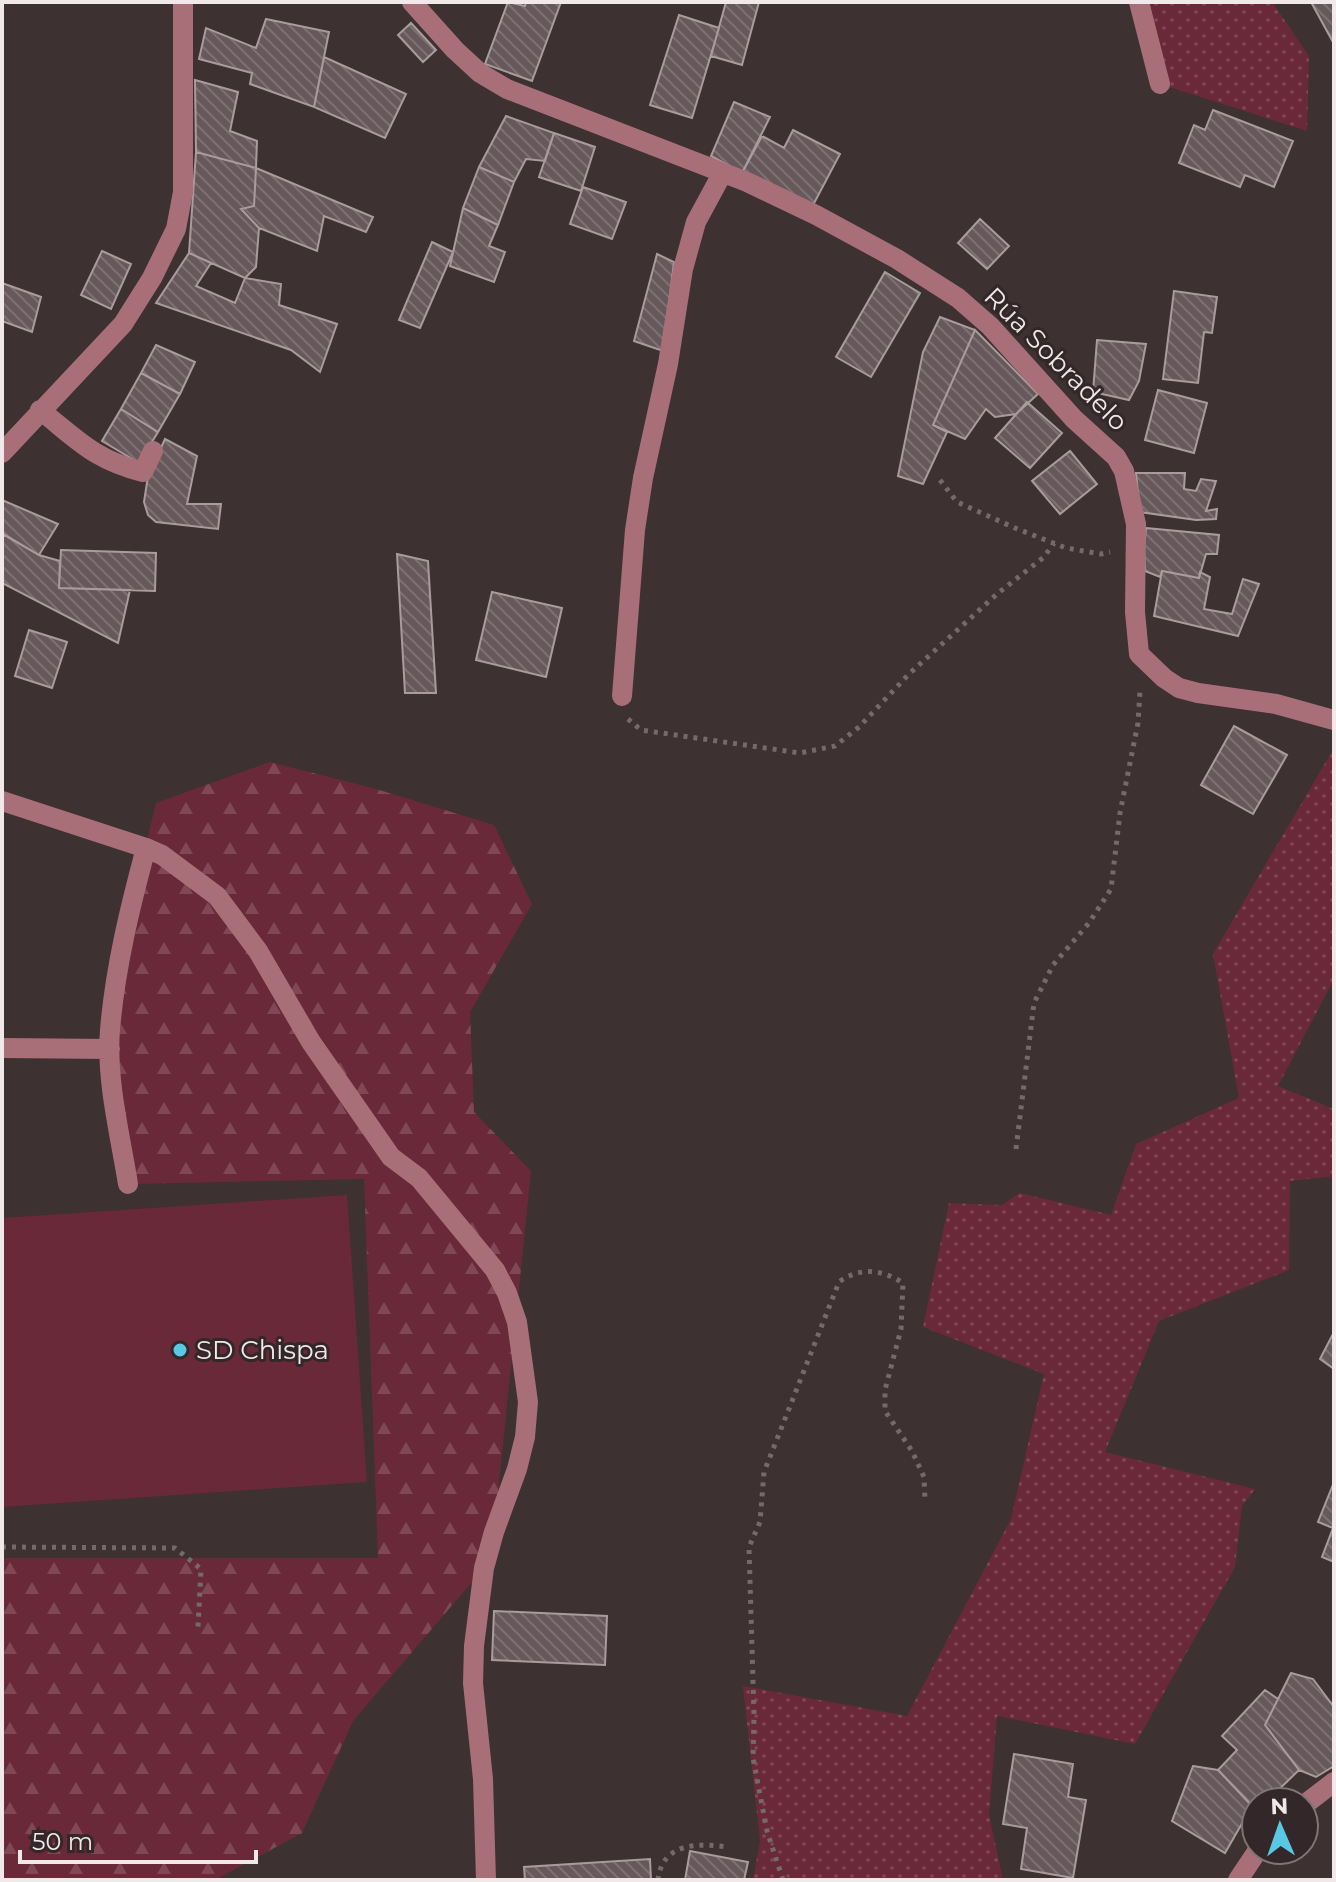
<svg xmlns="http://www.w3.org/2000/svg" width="1336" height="1882" viewBox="0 0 1336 1882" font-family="Montserrat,sans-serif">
<defs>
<pattern id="green-dots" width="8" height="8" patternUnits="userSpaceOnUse" patternTransform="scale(2)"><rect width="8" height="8" fill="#6a2938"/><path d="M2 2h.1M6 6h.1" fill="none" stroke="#804855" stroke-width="1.8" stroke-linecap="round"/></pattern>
<pattern id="forest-firs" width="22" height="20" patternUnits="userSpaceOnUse" patternTransform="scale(2)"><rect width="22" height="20" fill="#6a2938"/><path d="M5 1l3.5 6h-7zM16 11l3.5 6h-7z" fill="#804855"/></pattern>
<pattern id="building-back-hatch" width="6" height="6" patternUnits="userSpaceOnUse" patternTransform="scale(2)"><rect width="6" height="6" fill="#67595b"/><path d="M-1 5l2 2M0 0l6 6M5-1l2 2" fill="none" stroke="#7d7173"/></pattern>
</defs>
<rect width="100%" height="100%" fill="#3d3132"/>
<path fill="url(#green-dots)" d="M1139 2H1272L1309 56 1307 131 1160 84Z
M1334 748V979L1278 1086 1334 1109V1176L1290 1181 1289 1270 1159 1321 1105 1452 1255 1489 1242 1506 1235 1567 1135 1744 997 1716 989 1815 1003 1880H753L760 1841 743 1686 907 1716 1011 1519 1044 1374 923 1327 949 1203 1002 1205 1020 1193 1111 1215 1136 1144 1239 1098 1213 954Z"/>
<path fill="url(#forest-firs)" d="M270 762 376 789 494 825 532 904 470 1012 474 1112 531 1171 494 1532 484 1568 353 1721 302 1833 215 1880H2V1558H378L364 1179 128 1184 115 1100 128 919 156 803Z"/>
<path fill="#6a2938" d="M347 1195 367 1482 2 1507V1218Z"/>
<path fill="url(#building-back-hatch)" stroke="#aa9b9d" stroke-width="2" d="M508 2 525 6 526 2H561L532 81 485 64Z
M726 2H759L742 65 711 56Z
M1311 2H1334V44Z
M679 15 719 28 692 118 650 105Z
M266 19 329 32 314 107 250 84 252 73 199 59 206 28 256 48Z
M411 23 436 50 423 62 398 35Z
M324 57 406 94 385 138 314 107Z
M195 80 238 92 230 131 257 141 256 168 196 152Z
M734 102 770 117 742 173 711 156Z
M1213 110 1293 141 1274 187 1245 175 1240 187 1179 163 1194 125 1205 130Z
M506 116 554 133 545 161 526 159 514 182 479 167Z
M793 130 840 154 811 209 742 173 762 136 784 148Z
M554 133 595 147 581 191 539 177Z
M196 152 256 168 254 206 241 209 259 228 256 267 245 278 189 253Z
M479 167 514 182 498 225 463 208Z
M256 168 373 217 366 232 324 216 317 251 259 228 241 209 254 206Z
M583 187 626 202 612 239 570 224Z
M463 208 498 225 489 246 505 252 494 282 450 266Z
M980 219 1009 246 987 269 958 243Z
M432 242 453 252 420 328 399 320Z
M102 251 131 264 111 309 81 295Z
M189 253 211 263 196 286 235 303 245 278 281 284 279 305 337 324 320 372 291 350 156 303Z
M657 254 674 262 663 351 634 341Z
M885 272 920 293 871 377 836 357Z
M2 283 41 297 32 332 2 321Z
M1174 291 1217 297 1212 333 1204 332 1198 383 1163 379Z
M940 317 975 330 933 425 947 432 923 484 898 476 923 352Z
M975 330 1038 394 1016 414 995 417 986 409 965 439 933 425Z
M1097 340 1146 344 1139 381 1129 400 1093 392Z
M156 345 195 362 180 394 141 373Z
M141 373 180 394 158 432 121 409Z
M1158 390 1207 403 1194 453 1145 440Z
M1027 402 1062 433 1030 468 995 438Z
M121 409 158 432 139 463 102 441Z
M165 439 197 456 187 504H221L218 529 156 522 148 515 144 502 148 476Z
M1070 451 1097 484 1060 514 1032 481Z
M1136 473H1185L1184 489 1196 491 1201 479 1216 481 1206 511 1217 509 1216 519 1196 520 1140 512Z
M2 500 58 524 39 555 2 533Z
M1146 528 1219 535 1217 554H1206L1199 578 1162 571 1160 577 1145 571 1144 548Z
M4 535 39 555 60 561 59 588 130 590 118 643 2 583V539Z
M61 550 156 553 155 591 59 588Z
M397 554 428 561 436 693H405Z
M1162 571 1199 578 1200 572 1210 577 1204 609 1232 614 1243 579 1259 584 1238 636 1154 616Z
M492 592 562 608 546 677 476 660Z
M29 630 67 642 52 688 15 676Z
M1234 726 1287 755 1253 814 1201 785Z
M1334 1332V1369L1320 1359Z
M1334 1482V1562L1322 1557 1333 1528 1318 1522Z
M494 1611 607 1616 605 1665 492 1660Z
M1291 1673 1313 1679 1334 1707V1766L1316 1777 1299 1770 1265 1725Z
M1265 1690 1278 1699 1265 1725 1299 1770 1266 1802H1256V1810L1218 1770 1237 1750 1222 1736Z
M1014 1754 1073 1764 1068 1797 1086 1800 1073 1878 1021 1869 1027 1828 1003 1824Z
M1193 1766 1218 1770 1252 1806 1225 1853 1172 1821Z
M690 1851 748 1862 744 1880H685Z
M650 1859 651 1880H525L524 1867Z"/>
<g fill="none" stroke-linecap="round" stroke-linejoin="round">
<path stroke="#756a6b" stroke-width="5" stroke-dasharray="4 6" stroke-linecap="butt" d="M940 480 957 502 1015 528 1066 548 1101 554 1110 552
M628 719 641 730 800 753 835 746 859 727 909 674 997 594 1044 557 1054 543
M1016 1149 1034 1003 1053 965 1089 923 1111 889 1120 813 1138 723 1140 691
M2 1547 175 1548 201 1569 198 1627
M658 1880C662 1842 699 1843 728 1847
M783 1880 767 1831 753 1758 754 1715 749 1547 760 1522 764 1472 839 1282C859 1267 882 1269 903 1283L901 1329 885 1390V1411L912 1451 924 1477 925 1501"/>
<path stroke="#a96f79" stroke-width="20" d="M412 2 455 50 480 73 507 89 747 182 816 215 897 259 958 298 990 326 1074 419 1116 457 1124 471 1136 524 1135 612 1139 654 1164 678 1179 688 1198 693 1276 704 1334 720
M1139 2 1160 84
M40 410C78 440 93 459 143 472L153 451
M2 453 123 324 152 278 176 229 183 192V2
M622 696 635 530 643 478 668 364 683 269 696 222 722 174
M2 801 146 848 162 855 217 896 258 951 311 1042 391 1157 419 1178 495 1270 507 1293 517 1322 528 1402 525 1437 517 1469 494 1532 484 1568 474 1646 473 1683 483 1779 486 1880
M2 1048 110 1049
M128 1184C120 1134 106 1080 110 1030 115 969 130 907 146 848
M1304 1805 1334 1782
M1238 1880 1258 1850"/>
</g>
<circle fill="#5ac8e5" stroke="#332729" stroke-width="3" cx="180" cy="1350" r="8"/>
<g text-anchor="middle" stroke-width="6" stroke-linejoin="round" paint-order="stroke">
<g font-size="26" fill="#f0e8e9" stroke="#332729">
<text transform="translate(1056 359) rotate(45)" y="9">Rúa Sobradelo</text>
</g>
<g font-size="26" fill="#f0e8e9" stroke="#332729" text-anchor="start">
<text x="196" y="1359">SD Chispa</text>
</g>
</g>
<rect width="1336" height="1882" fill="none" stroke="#f0e8e9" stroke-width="8"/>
<g transform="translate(1280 1826) rotate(358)"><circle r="38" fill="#332729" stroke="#7f7476" stroke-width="2"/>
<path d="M0-6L14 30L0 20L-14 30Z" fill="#5ac8e5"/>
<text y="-12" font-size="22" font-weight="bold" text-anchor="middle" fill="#f0e8e9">N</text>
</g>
<path d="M20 1850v12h236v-12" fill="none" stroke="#f0e8e9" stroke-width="4"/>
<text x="32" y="1850" font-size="24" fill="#f0e8e9" stroke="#332729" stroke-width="6" paint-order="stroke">50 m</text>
</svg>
